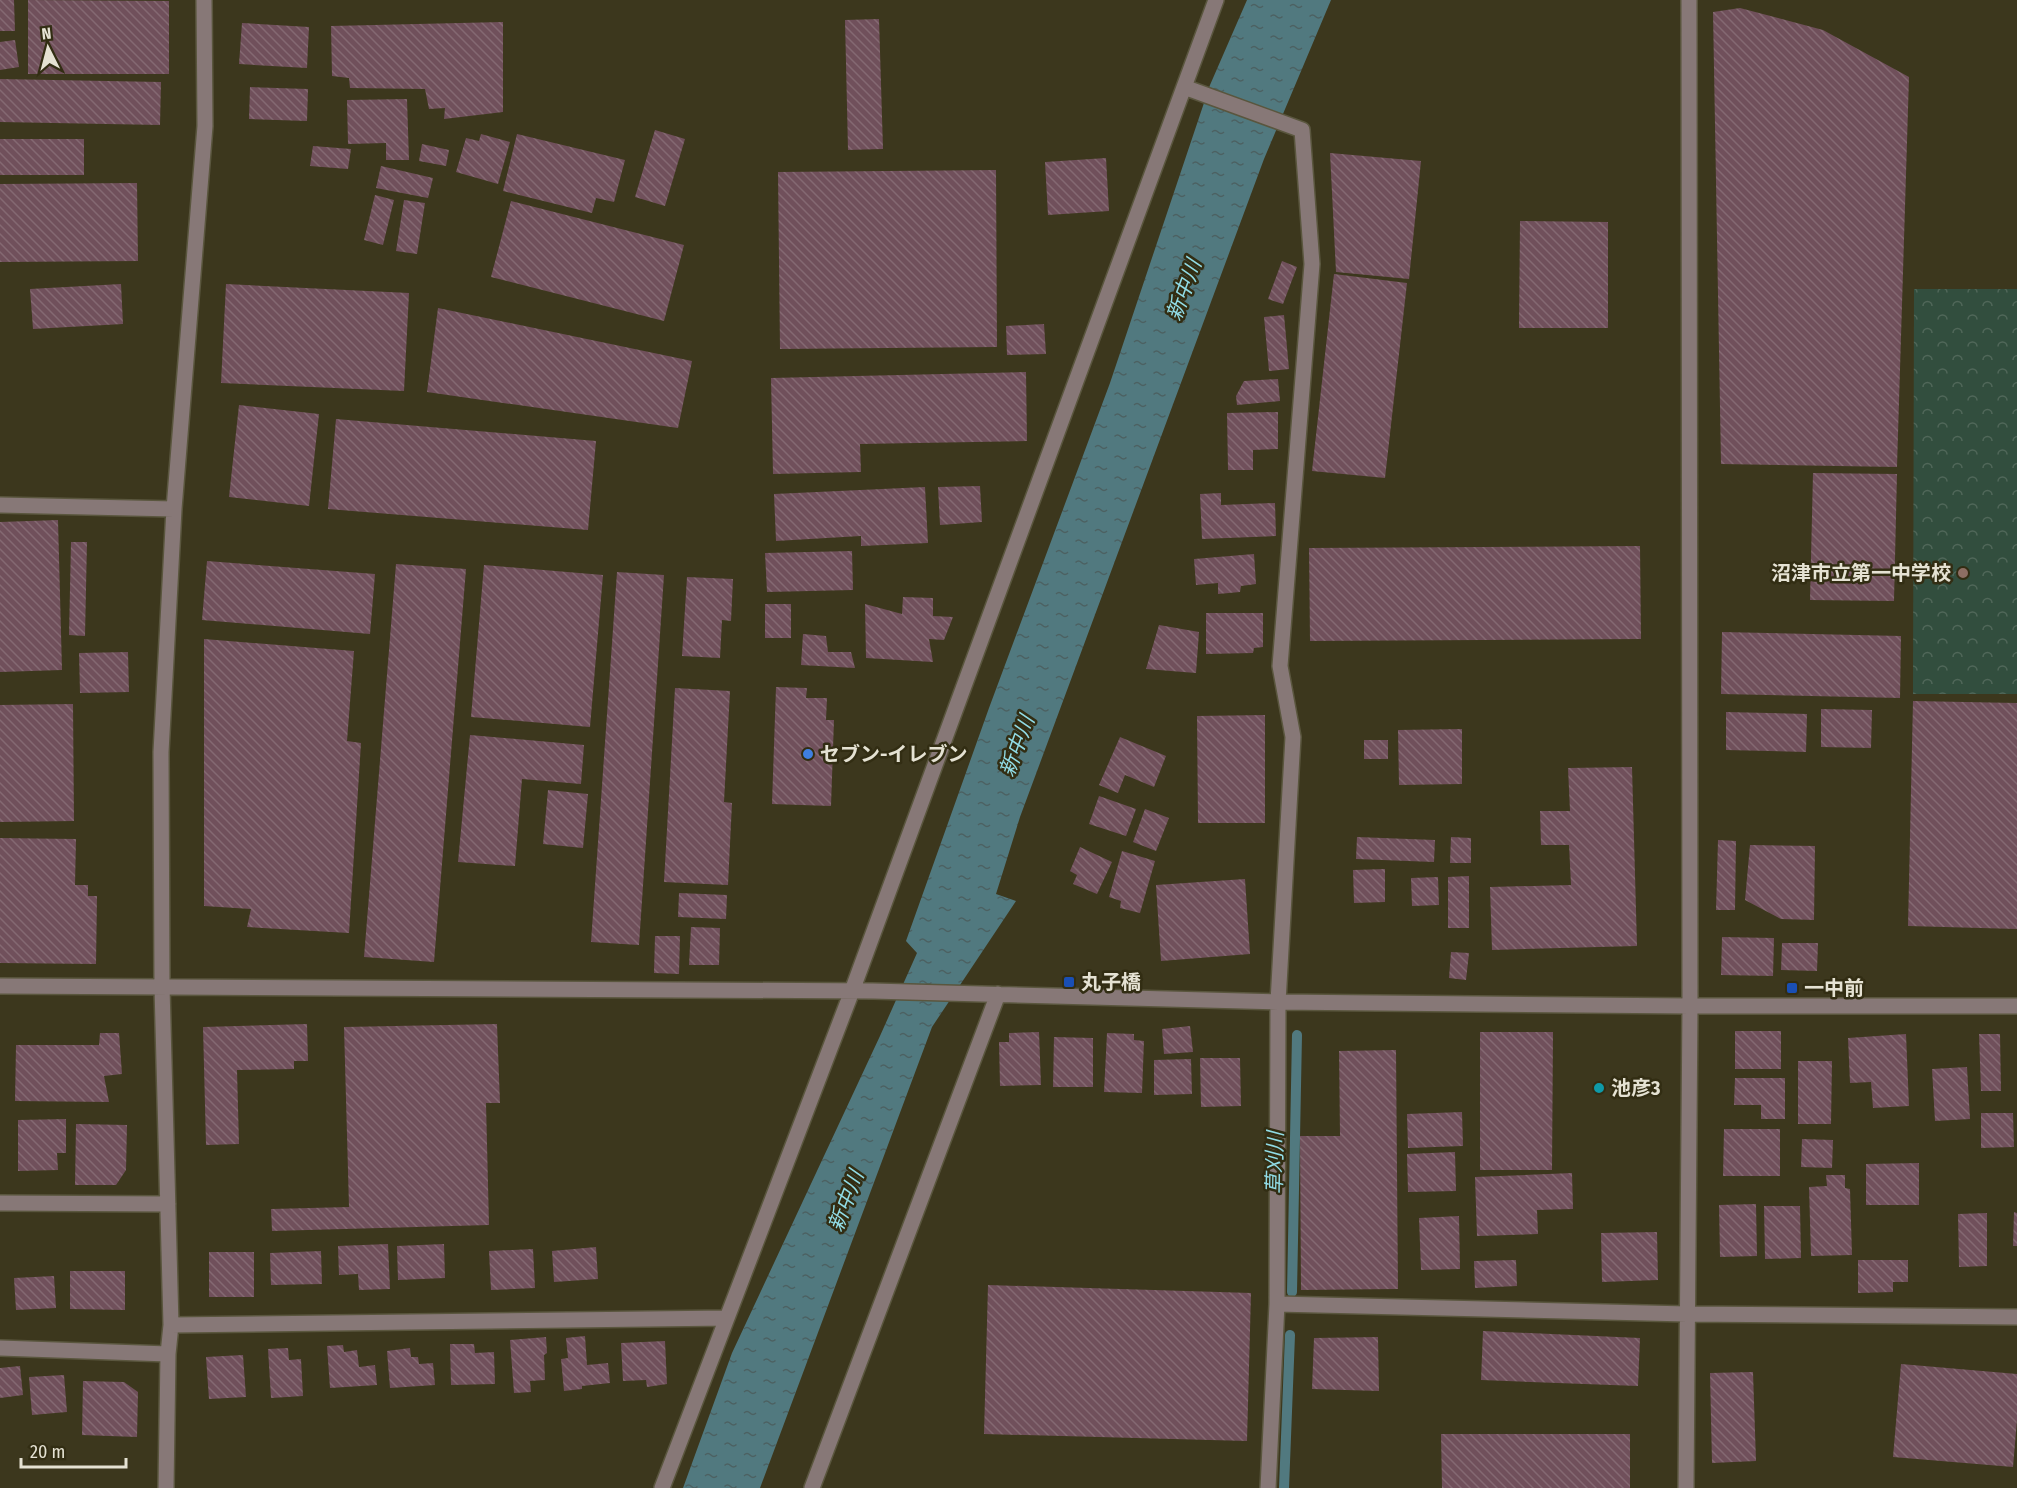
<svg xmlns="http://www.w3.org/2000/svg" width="2017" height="1488" viewBox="0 0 2017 1488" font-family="'Fira Sans Condensed','Noto Sans JP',sans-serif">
<defs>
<pattern id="park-crowns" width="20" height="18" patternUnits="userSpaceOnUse" patternTransform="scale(1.5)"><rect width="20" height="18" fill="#324e3e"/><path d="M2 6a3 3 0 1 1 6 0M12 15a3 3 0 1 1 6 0" fill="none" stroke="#506759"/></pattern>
<pattern id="water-ripples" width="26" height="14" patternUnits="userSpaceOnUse" patternTransform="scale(1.5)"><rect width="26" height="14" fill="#51797f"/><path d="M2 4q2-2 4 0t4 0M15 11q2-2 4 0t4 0" fill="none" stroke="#4c6162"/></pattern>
<pattern id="building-back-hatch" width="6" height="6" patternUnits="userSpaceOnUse" patternTransform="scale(1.5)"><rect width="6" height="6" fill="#70505b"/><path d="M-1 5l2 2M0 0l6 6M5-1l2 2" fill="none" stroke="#846972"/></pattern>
</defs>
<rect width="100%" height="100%" fill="#3c371d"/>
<path fill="url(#park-crowns)" d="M1914 289H2017V694H1913Z"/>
<path fill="url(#water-ripples)" d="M1247 0H1331L1264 159 1020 817 996 894 1016 901 932 1027 760 1488H683L732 1353 880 1036 917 953 906 941 989 708 1110 383 1210 85Z"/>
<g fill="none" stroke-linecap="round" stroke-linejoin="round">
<path stroke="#51797f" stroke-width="10" d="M1292 1292 1297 1035
M1284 1488 1290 1335"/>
</g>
<path fill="url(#building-back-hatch)" d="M0 0H14L15 31H0Z
M28 0 169 1V74H28Z
M1740 8 1823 30 1909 77 1897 467 1721 464 1713 12Z
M879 19 883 149 848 150 845 20Z
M503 22V112L444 119 445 108 429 109 425 89 350 88 349 78 332 76 331 26Z
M242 23 309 27 307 68 239 64Z
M15 40 19 67 0 70V42Z
M0 79 161 82 160 125 0 122Z
M250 87 308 89 307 121 249 119Z
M407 99 409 160H386V143L348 144 347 100Z
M655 130 685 139 665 206 635 197Z
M481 134 510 142 498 184 456 172 466 138 479 141Z
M517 134 625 160 614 202 596 198 592 213 503 191Z
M0 139H84V175H0Z
M422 144 449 150 446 166 419 161Z
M313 146 351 149 348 169 310 166Z
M1330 153 1421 161 1409 279 1336 272Z
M1106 158 1109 211 1048 215 1045 162Z
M381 166 433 178 428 198 376 188Z
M996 170 997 347 780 349 778 172Z
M137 183 138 261 0 262V184Z
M375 195 394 200 383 245 364 240Z
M404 200 425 203 417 254 396 251Z
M511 201 684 245 664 321 491 277Z
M1520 221 1608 222V328H1519Z
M1282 261 1297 267 1283 304 1268 299Z
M1334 274 1407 283 1385 478 1312 471Z
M121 284 123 324 33 329 30 289Z
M226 284 409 293 404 391 221 383Z
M438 308 692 361 678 428 427 392Z
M1284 315 1289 369 1269 371 1264 317Z
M1044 324 1046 354 1007 355 1006 326Z
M1026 372 1027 441 860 444 861 472 773 474 771 378Z
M1278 379 1280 401 1237 405 1236 396 1244 381Z
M239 405 319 414 309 506 229 497Z
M1278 412V449L1253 450V470H1228L1227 413Z
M336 419 596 441 588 530 328 509Z
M1813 473 1897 474 1894 601 1810 600Z
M980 486 982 522 940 525 938 487Z
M925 487 928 543 861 546V536L776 541 774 494Z
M1221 493V505L1275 503 1276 536 1202 539 1200 494Z
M58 520 62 670 0 672V522Z
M71 542H87L85 636 69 635Z
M1640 546 1641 639 1310 641 1309 548Z
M852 551 853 590 767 592 765 553Z
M1254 554 1256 584 1241 586 1240 592 1218 594V583L1196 585 1194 559Z
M207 561 375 574 370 634 202 620Z
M396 564 466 569 434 962 364 957Z
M484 565 603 575 590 727 471 717Z
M617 572 664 575 639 945 591 942Z
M687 577 733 579 731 621 722 620 720 658 682 656Z
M903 597 933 598V616L953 617 944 640 929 639 933 662 866 658 865 604 902 614Z
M765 604H791V638H765Z
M1206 613H1263V647L1254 648 1253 653 1206 654Z
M1159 625 1199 632 1196 673 1146 669Z
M1722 632 1901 636 1900 698 1721 694Z
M803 634 826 636 828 652H851L855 668 801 665Z
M204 639 354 651 347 741 361 743 349 933 247 927 251 909 204 906Z
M128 652 129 692 80 693 79 653Z
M776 687 807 688 806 698H827L826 720H834L831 806 772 804Z
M675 688 730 691 724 802 732 803 728 885 664 882Z
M1913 701 2017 703V929L1908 926Z
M73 704 74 821 0 822V705Z
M1821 709 1872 710 1871 748 1821 747Z
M1726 712 1807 714 1806 752 1726 750Z
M1265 715V823H1198L1197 716Z
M1462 729V784L1399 785 1398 730Z
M470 735 584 745 581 784 522 779 515 866 458 862Z
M1120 737 1166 756 1154 787 1125 775 1118 793 1099 785Z
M1364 740H1388V759H1364Z
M1632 767 1637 946 1492 950 1490 887 1571 885 1569 845H1541L1540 811H1570L1568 768Z
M548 790 588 794 583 848 543 844Z
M1099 796 1136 809 1126 836 1089 824Z
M1145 809 1169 818 1156 851 1133 842Z
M1357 837 1435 840 1434 862 1356 859Z
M1451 837 1471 838V863H1450Z
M0 838 76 839 75 885H88V896H97L96 964 0 963Z
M1718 840 1736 841 1735 910H1716Z
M1750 845 1815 846 1814 920 1781 919 1745 900Z
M1080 847 1112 862 1097 894 1073 884 1077 875 1070 871Z
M1122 851 1155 861 1140 913 1120 908 1121 901 1109 897Z
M1385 869V902L1354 903 1353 870Z
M1469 876V928H1448V877Z
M1438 877 1439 905 1412 906 1411 878Z
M1245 879 1250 954 1161 961 1156 885Z
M679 893 727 895 726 919 678 917Z
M691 927 720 928 719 965H689Z
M655 936H680L679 974 654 973Z
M1722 937 1774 938 1773 976 1721 975Z
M1782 943H1818L1817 971 1781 970Z
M1451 952 1469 953 1466 980 1449 978Z
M307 1024 308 1061H294V1069L237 1070 239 1144 206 1145 203 1027Z
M497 1024 500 1103H486L489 1225 272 1231 271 1209 349 1207 344 1027Z
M1190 1026 1193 1052 1164 1054 1162 1029Z
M1735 1031H1781V1069H1735Z
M1039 1032 1041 1085 1000 1086 999 1042H1009V1033Z
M1480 1032H1553L1552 1170H1480Z
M100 1033H119L122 1074 104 1076 109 1102 15 1101 16 1045H99Z
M1107 1033 1134 1034V1040L1144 1041 1142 1093 1104 1092Z
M1906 1034 1909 1106 1873 1108 1871 1082 1850 1083 1848 1038Z
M1979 1034H2000L2001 1091H1981Z
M1054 1037 1093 1038V1087H1053Z
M1396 1050 1398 1289 1301 1290 1300 1136H1340L1339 1051Z
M1200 1058H1240L1241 1106 1201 1107Z
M1191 1059 1192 1094 1154 1095V1060Z
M1798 1061H1832L1831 1124H1798Z
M1967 1067 1970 1119 1935 1121 1932 1069Z
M1735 1078H1785V1119H1761V1105H1734Z
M1462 1112 1463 1146 1408 1148 1407 1114Z
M1981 1113H2013L2014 1147 1981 1148Z
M66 1119V1153H57L58 1170 18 1171V1120Z
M76 1124 127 1125 126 1170 116 1185H75Z
M1724 1129H1780V1176H1723Z
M1802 1139 1833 1140 1832 1168 1801 1167Z
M1455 1152 1456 1191 1408 1192 1407 1154Z
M1919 1163V1205H1866V1164Z
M1572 1173 1573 1209 1537 1210 1538 1234 1477 1236 1475 1177Z
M1826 1175H1845V1188L1850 1189 1852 1255 1811 1256 1809 1187 1827 1186Z
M1756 1204 1757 1256 1720 1257 1719 1205Z
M1764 1206H1800L1801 1258 1765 1259Z
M2014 1212 2017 1213V1246H2013Z
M1987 1213V1266L1959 1267 1958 1214Z
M1459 1216 1460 1269 1421 1270 1419 1218Z
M1657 1232 1658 1280 1602 1282 1601 1233Z
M388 1244 390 1289 359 1290 358 1274 339 1275 338 1246Z
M444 1244 445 1278 398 1280 397 1246Z
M596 1247 598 1279 554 1282 552 1251Z
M533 1249 535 1288 491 1290 489 1251Z
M321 1251 322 1284 271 1285 270 1253Z
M209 1252H254V1297H209Z
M1516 1260 1517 1286 1475 1288 1474 1261Z
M1858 1260H1908V1282H1893V1292L1858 1293Z
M70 1271H125V1310L70 1309Z
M54 1276 56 1308 16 1310 14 1278Z
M988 1285 1251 1293 1247 1441 984 1434Z
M1483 1331 1640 1338 1638 1386 1481 1380Z
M585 1336 587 1365 608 1363 610 1383 582 1386V1389L564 1391 561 1359 568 1358 566 1338Z
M546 1337 547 1353 544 1355 545 1380 530 1381 531 1392 514 1393 510 1340Z
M1378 1337 1379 1391 1312 1389 1314 1338Z
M665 1341 667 1384 647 1387 646 1380 623 1381 621 1343Z
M450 1344H474L475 1353 494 1352 495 1384 451 1385Z
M343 1345 344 1352 357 1350 359 1367 375 1365 377 1385 330 1388 327 1346Z
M288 1348 289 1360 301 1359 303 1396 271 1398 268 1349Z
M410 1348 411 1357H418L419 1364 433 1363 435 1385 390 1388 387 1351Z
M243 1355 246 1397 209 1399 206 1357Z
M1901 1364 2017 1374V1420L2013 1467 1893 1457Z
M20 1366 23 1395 0 1398V1368Z
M1753 1372 1756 1461 1712 1463 1710 1373Z
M64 1375 67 1412 32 1415 29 1377Z
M83 1381 124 1382 138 1392 137 1437 82 1435Z
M1441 1434H1630V1488H1442Z"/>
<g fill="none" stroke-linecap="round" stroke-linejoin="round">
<g stroke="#5a563e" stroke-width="18">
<path id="minor" d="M1184 87 1302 130 1312 264 1280 666 1293 737 1278 1002 1277 1304 1268 1488
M0 505 174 509
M0 986 873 991 1278 1002 1690 1006H2017
M0 1203 168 1204
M1277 1304 1687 1314 2017 1317
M171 1325 727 1318
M0 1348 168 1354
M166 1488 168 1354 171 1325 162 987 161 752 174 509 205 126 204 0
M662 1488 852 991 1216 0
M812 1488 998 994
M1686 1488 1690 1006 1689 0"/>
</g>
<use href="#minor" stroke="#877877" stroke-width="15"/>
</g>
<circle fill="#8d6e63" stroke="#322d13" stroke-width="2" cx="1963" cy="573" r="6"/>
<circle fill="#3f7fe0" stroke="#322d13" stroke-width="2" cx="808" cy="754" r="6"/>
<g fill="#1a4fb4" stroke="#322d13" stroke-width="2">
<rect x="1063" y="976" width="12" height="12" rx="3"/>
<rect x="1786" y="982" width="12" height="12" rx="3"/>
</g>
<circle fill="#0f9aa8" stroke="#322d13" stroke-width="2" cx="1599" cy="1088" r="6"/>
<g text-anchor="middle" stroke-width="5" stroke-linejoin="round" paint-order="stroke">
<g font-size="20" font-weight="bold" fill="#e5e2d3" stroke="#322d13" text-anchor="start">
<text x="1951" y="580" text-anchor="end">沼津市立第一中学校</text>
<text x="820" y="761">セブン-イレブン</text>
<text x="1081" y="989">丸子橋</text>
<text x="1804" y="995">一中前</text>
<text x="1611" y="1095">池彦3</text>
</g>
<g font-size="21" font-style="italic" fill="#91dce6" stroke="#322d13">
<text transform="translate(1184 290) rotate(-70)" y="7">新中川</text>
<text transform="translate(1017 746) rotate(-70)" y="7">新中川</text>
<text transform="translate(1275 1163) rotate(-89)" y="7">草刈川</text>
<text transform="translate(846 1201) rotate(-69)" y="7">新中川</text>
</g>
</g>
<g transform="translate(48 48) rotate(354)" stroke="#322d13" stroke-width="4.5" paint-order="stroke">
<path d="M0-4.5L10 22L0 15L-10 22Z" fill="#e5e2d3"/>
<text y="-9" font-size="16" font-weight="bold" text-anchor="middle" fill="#e5e2d3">N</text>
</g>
<path d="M21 1458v9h105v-9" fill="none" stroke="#e5e2d3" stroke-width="3"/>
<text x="30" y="1458" font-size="18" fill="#e5e2d3" stroke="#322d13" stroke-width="4.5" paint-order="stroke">20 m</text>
</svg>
